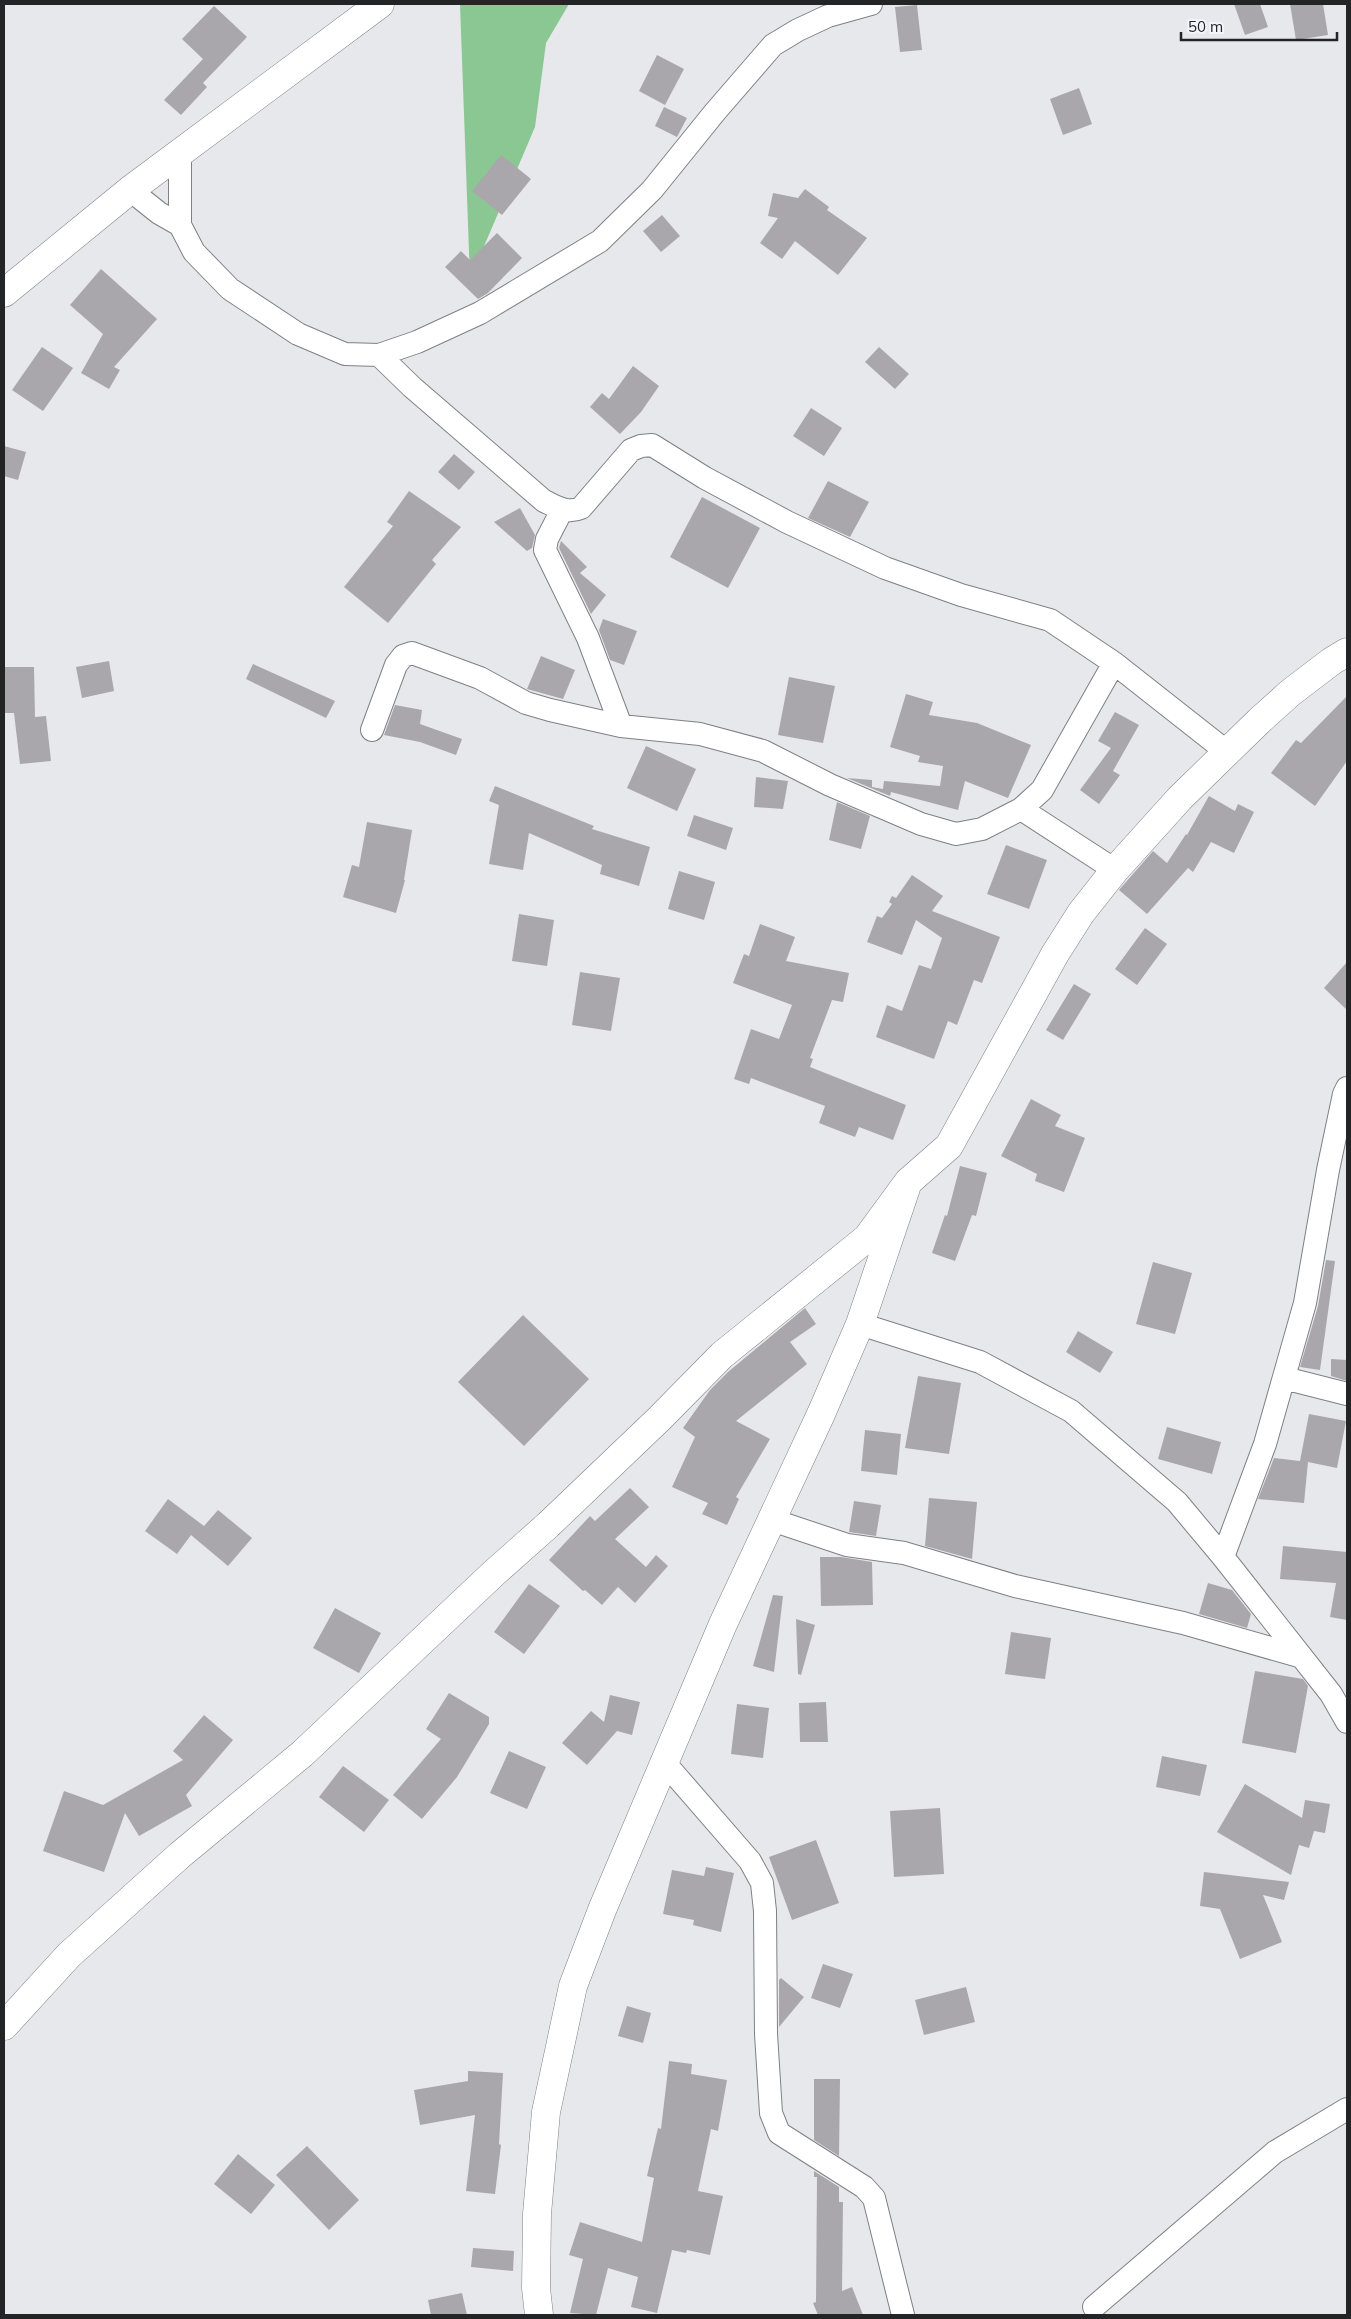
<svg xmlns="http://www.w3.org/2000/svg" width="1351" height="2319" viewBox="0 0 1351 2319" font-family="Mulish,sans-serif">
<rect width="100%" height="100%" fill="#e6e8ec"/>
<path fill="#8bc792" d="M460 4H569L546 43 535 127 470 279Z"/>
<path fill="#a9a7ac" d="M1234 4H1260L1268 27 1245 35Z
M1290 4H1323L1328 35 1296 40Z
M917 5 922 50 900 52 895 7Z
M214 6 247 37 203 83 207 87 181 115 164 100 203 59 182 39Z
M657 55 684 69 665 105 639 91Z
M1079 88 1092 124 1063 135 1050 99Z
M664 107 687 118 677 137 655 126Z
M501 155 531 179 502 215 472 191Z
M805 189 829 207 827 210 867 238 838 275 795 241 782 259 760 243 778 218 768 216 773 193 798 198Z
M662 215 680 236 661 252 643 231Z
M497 233 522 258 488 293 478 299 445 267 461 251 470 260Z
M101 269 157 319 114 367 120 370 109 389 81 373 103 334 70 305Z
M42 347 73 368 43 411 12 390Z
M879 347 909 374 895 389 865 362Z
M633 366 659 386 641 412 620 434 590 407 602 393 609 399Z
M811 408 842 428 824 456 793 436Z
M4 446 26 452 18 480 4 476Z
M454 454 475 472 459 490 438 472Z
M828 481 869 502 850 537 808 518Z
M409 491 461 527 432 560 436 564 388 623 344 587 393 526 387 522Z
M702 497 760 528 728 588 670 557Z
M520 508 535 535 532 548 527 551 494 522Z
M561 541 587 567 580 573 606 595 591 614 559 548Z
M603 619 637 631 624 665 610 660 599 630Z
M541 656 575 670 563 699 527 689Z
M109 661 114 691 82 698 76 667Z
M253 664 335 701 326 718 246 679Z
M4 667H34L35 717 46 716 51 761 20 764 14 713H4Z
M789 677 835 686 823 743 778 735Z
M906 694 933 702 929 715 977 723 1031 745 1008 798 965 781 958 810 891 792 890 796 847 778 872 780V787L883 789 884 781 940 786 943 766 918 762 920 756 890 747Z
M1347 696V761L1315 806 1271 773 1296 740 1301 743Z
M395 705 422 710 420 724 462 739 456 755 420 742 384 735Z
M1115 712 1139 725 1113 771 1120 775 1099 804 1080 790 1111 748 1098 741Z
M646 746 696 769 677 811 627 788Z
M756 777 788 781 783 809 754 807Z
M495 786 594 826 592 829 650 847 639 886 600 874 602 865 529 833 523 870 489 864 499 805 489 801Z
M1209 796 1235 811 1238 804 1254 812 1234 853 1211 842 1193 872 1188 868 1147 914 1119 890 1153 851 1167 863 1186 834 1187 835Z
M837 802 870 816 861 849 829 840Z
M694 815 733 828 726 850 687 836Z
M367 822 412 830 404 880H405L396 913 343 897 352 865 359 867Z
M1006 845 1047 860 1029 909 987 894Z
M679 871 715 882 704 920 668 909Z
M912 875 943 896 932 911 1000 937 982 983 974 980 957 1025 948 1021 934 1059 876 1037 887 1005 902 1011 919 965 931 969 942 938 916 920 902 955 867 942 877 916 882 918 892 904 889 902 892 896 896 898Z
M519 914 554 920 547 966 512 961Z
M760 924 795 937 786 961 849 973 843 1002 832 1000 810 1058 813 1059 810 1067 906 1105 893 1140 859 1127 855 1137 819 1123 825 1106 751 1078 749 1084 734 1079 751 1029 779 1039 792 1005 733 983 744 954 749 956Z
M1145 928 1167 944 1137 985 1115 969Z
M1347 962V1010L1324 988Z
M580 972 620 978 611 1031 572 1025Z
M1074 984 1091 994 1063 1040 1046 1030Z
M1031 1099 1061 1115 1055 1126 1085 1138 1064 1192 1035 1181 1037 1174 1001 1156Z
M960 1166 987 1173 976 1216 972 1215 955 1261 932 1253 945 1215 947 1216Z
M1326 1260 1335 1261 1320 1370 1300 1367 1318 1306Z
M1153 1262 1192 1273 1175 1334 1136 1324Z
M805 1308 816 1324 790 1342 807 1364 736 1421 770 1439 736 1497 739 1499 727 1525 702 1514 708 1503 672 1487 695 1437 683 1428 710 1390 728 1372Z
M523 1315 589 1379 524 1446 458 1382Z
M1078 1331 1113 1352 1100 1373 1066 1352Z
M1331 1359 1347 1360V1381L1331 1376Z
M918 1376 961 1383 949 1454 905 1448Z
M1309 1414 1346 1421 1337 1468 1308 1462 1304 1503 1258 1499 1274 1458 1300 1461Z
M1167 1427 1221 1442 1212 1474 1158 1459Z
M865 1430 901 1434 897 1475 861 1471Z
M630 1488 649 1507 615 1539 646 1567 656 1555 668 1566 635 1603 618 1587 602 1605 585 1590 583 1591 549 1560 590 1516 595 1521Z
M929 1498 977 1502 972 1559 925 1546Z
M168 1499 204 1526 218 1510 252 1538 228 1566 191 1535 177 1554 145 1531Z
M854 1501 881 1505 876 1536 849 1532Z
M1283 1546 1347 1552V1620L1330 1617 1336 1583 1280 1579Z
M820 1557H841L872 1562 873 1605 821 1606Z
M1208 1583 1232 1590 1251 1614 1247 1628 1199 1614Z
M529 1584 560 1606 524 1654 494 1632Z
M773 1595 783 1596 774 1672 753 1666Z
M335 1608 381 1633 359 1673 313 1648Z
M796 1619 815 1625 801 1675 798 1674Z
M1011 1632 1051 1638 1045 1679 1005 1674Z
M1255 1671 1303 1679 1308 1686 1296 1753 1242 1743Z
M449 1693 489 1717V1724L457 1777 422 1819 393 1795 441 1739 426 1729Z
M610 1695 640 1702 632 1735 617 1731 587 1765 562 1743 591 1711 604 1722Z
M826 1702 828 1742H800L799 1703Z
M737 1704 769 1708 763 1758 731 1754Z
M204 1715 233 1740 186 1795 192 1806 139 1836 125 1813 104 1872 43 1851 64 1791 103 1805 183 1760 173 1751Z
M509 1751 546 1767 527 1809 490 1793Z
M1162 1756 1207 1765 1200 1796 1156 1787Z
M343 1766 389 1800 364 1832 319 1797Z
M1245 1784 1302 1818 1305 1800 1330 1804 1325 1833 1314 1831 1309 1848 1299 1845 1291 1875 1217 1832Z
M940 1808 944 1874 894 1877 890 1811Z
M816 1840 839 1903 792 1920 769 1857Z
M706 1867 734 1873 721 1932 693 1925 694 1920 663 1914 672 1870 704 1876Z
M1204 1872 1289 1882 1284 1900 1263 1895 1282 1942 1240 1959 1220 1909 1200 1906Z
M823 1964 853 1974 840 2008 811 1998Z
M781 1978 804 1997 779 2027V1980Z
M966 1987 975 2022 924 2035 915 2000Z
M627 2006 651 2013 643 2043 618 2036Z
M669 2061 692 2064 691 2074 727 2080 718 2131 711 2129 698 2191 723 2196 710 2255 687 2250 686 2253 672 2250 657 2313 631 2307 638 2277 608 2268 596 2315 570 2313 583 2259 569 2255 580 2222 642 2242 654 2178 647 2176 658 2128 661 2129Z
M468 2071 503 2073 499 2144 501 2145 495 2194 466 2191 475 2115 420 2125 414 2090 468 2081Z
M814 2079H840L839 2156 814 2140Z
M307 2146 359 2200 329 2230 276 2175Z
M238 2154 275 2185 251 2214 214 2184Z
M814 2171 839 2187V2202H843L842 2291 852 2287 863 2315H818L813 2303 816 2302 817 2177H814Z
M473 2248 514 2251 513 2271 471 2267Z
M462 2293 467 2315H431L428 2300Z"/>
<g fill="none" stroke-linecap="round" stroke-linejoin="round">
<g stroke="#7f8084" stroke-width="24">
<path id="minor" d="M180 155V225
M130 190 159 213 180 225 194 252 230 289 298 334 345 354 379 355 417 342 480 313 600 241 652 190 715 112 773 45 798 30 828 16 871 4
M379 355 412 387 544 501C557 507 567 514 581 508L631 450 641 446 652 445 705 478 787 522 885 568 961 595 1050 620 1114 663 1227 752
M562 510 547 539 545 550 588 638 621 726
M372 730 396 665 403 656 412 653 480 678 526 703 550 710 621 726 700 734 763 751 830 785 921 824 956 834 982 829 1021 809 1042 790 1114 663
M1021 809 1115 870
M860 1324 980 1362 1071 1411 1177 1502 1223 1557 1331 1694 1347 1722
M1284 1378 1347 1394
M772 1520 847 1545 904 1553 1015 1586 1183 1623 1302 1657
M1223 1557 1265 1444 1305 1303 1328 1170 1344 1094 1347 1088
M664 1762 750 1861 762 1883 765 1911 766 2034 771 2113 779 2133 864 2187 874 2198 903 2315
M1094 2307 1275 2152 1347 2109"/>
</g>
<g stroke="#7f8084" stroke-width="29">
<path id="tertiary" d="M539 2315 536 2288 537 2214 546 2112 573 1986 602 1910 723 1624 821 1414 860 1324 906 1188"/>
</g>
<g stroke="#7f8084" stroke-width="29">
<path id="secondary" d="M4 2026 69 1955 180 1855 302 1754 494 1573 548 1525 660 1418 722 1355 867 1238 908 1182 949 1146 1055 954 1081 913 1115 870 1180 798 1259 721 1290 693 1332 661 1347 652"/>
</g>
<g stroke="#7f8084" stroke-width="29">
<path id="trunk" d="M4 293 130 190 380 4"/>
</g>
<use href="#minor" stroke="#fff" stroke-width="22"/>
<use href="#tertiary" stroke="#fff" stroke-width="28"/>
<use href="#secondary" stroke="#fff" stroke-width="28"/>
<use href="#trunk" stroke="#fff" stroke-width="28"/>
</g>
<rect width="1351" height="2319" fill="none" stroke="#232425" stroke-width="10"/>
<path d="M1181 32v8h156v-8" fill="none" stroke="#232425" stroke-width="2.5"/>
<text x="1188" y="32" font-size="15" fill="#232425" stroke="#f3f5fa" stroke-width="4" paint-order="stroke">50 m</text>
</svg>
